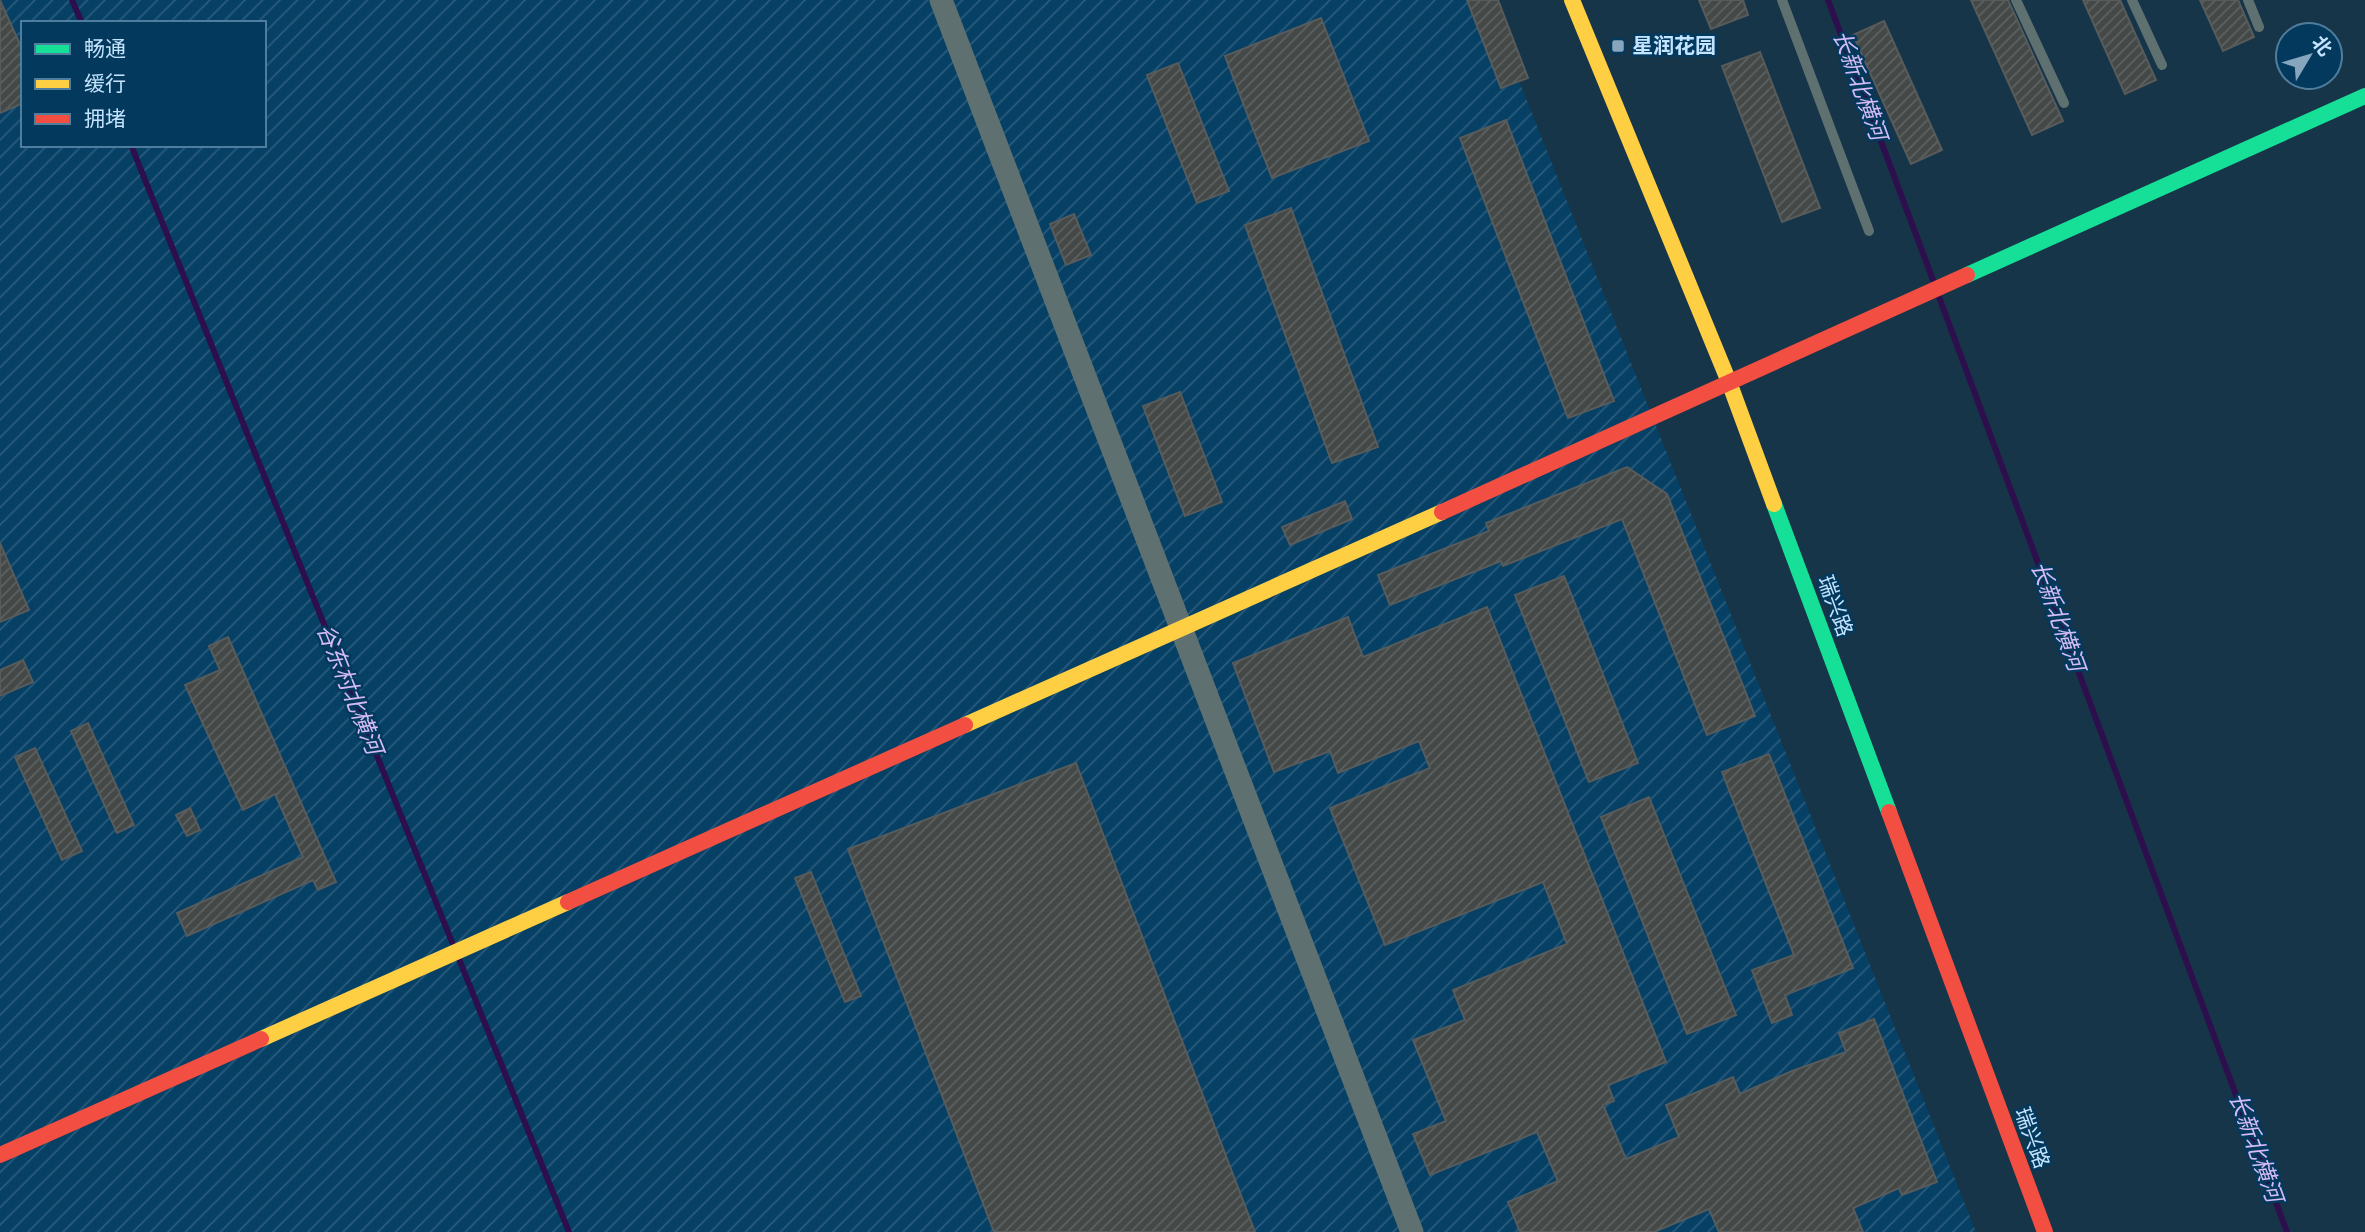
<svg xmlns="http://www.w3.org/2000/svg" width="2365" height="1232" viewBox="0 0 2365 1232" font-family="'Sofia Sans Condensed','Noto Sans SC',sans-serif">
<defs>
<pattern id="industrial-furrows" width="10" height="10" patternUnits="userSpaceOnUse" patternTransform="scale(1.75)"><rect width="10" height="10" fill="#064065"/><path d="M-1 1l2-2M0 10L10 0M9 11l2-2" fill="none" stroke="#295b7c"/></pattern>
<pattern id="building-hatch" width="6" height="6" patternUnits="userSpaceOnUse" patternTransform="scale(1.75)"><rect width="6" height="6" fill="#444846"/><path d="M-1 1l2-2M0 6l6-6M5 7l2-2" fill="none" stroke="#5d6262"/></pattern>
</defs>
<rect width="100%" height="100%" fill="#173548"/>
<path fill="url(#industrial-furrows)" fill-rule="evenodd" d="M0 0H1487L1976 1232H0ZM23 23H264V145H23Z"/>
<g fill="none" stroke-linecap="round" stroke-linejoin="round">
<path stroke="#2e0f4d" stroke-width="6" d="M72 0 82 23
M1828 0 1933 280
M131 145 452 942
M1939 297 2287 1232
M459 959 569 1232"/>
</g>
<path fill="url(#building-hatch)" stroke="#575b5b" stroke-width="2" d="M0 0 23 51V103L0 113Z
M1467 0H1498L1528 78 1501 88Z
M1699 0H1743L1748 15 1711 29Z
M1971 0H2008L2063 121 2032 135Z
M2083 0H2120L2156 80 2125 94Z
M2200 0H2238L2254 37 2223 51Z
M1321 18 1369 141 1272 178 1225 56Z
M1884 21 1942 150 1911 164 1853 35Z
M1760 52 1820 208 1782 222 1722 66Z
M1178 63 1229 191 1197 203 1147 75Z
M1506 120 1614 401 1568 418 1460 138Z
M1291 208 1378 447 1332 463 1245 225Z
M1074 214 1091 255 1066 265 1050 224Z
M1180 392 1222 502 1185 516 1143 406Z
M1627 467 1667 494 1755 716 1707 735 1622 519 1503 566 1501 561 1390 605 1378 575 1489 531 1486 523Z
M1345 501 1352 519 1290 545 1282 527Z
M0 543 29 610 0 622Z
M1564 576 1638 763 1589 782 1515 595Z
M1487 607 1666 1062 1608 1085 1614 1101 1603 1105 1626 1159 1679 1137 1666 1105 1733 1077 1740 1094 1792 1071 1846 1052 1839 1033 1874 1019 1937 1182 1902 1195 1899 1188 1853 1208 1863 1232H1719L1709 1209 1654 1232H1520L1508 1202 1558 1181 1537 1132 1430 1175 1413 1134 1446 1121 1413 1040 1465 1020 1453 990 1567 944 1543 882 1385 945 1330 808 1430 768 1419 741 1338 773 1330 751 1274 772 1233 663 1348 617 1363 657Z
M228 637 336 882 318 890 313 880 187 936 177 913 303 857 275 794 243 810 185 685 220 670 209 646Z
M23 660 33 682 0 696V670Z
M88 723 134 825 117 833 71 731Z
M35 748 82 851 62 860 15 757Z
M1769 754 1853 968 1785 995 1792 1015 1772 1023 1752 970 1794 955 1722 772Z
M1076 763 1255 1232H994L848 849Z
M1649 797 1736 1015 1687 1034 1601 817Z
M190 808 200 830 187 836 176 815Z
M811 872 861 996 845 1002 795 878Z"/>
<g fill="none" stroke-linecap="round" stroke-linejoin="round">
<path stroke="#5f7071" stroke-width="10" d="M1782 0 1869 231
M2016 0 2064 103
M2132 0 2162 65
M2248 0 2259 27"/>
<path stroke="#5f7071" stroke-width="23" d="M941 0 1412 1232"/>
<path stroke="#16e098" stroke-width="16" d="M1967 275 2365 96
M1774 504 1889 812"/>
<path stroke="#ffcf43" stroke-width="16" d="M1572 0 1729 382 1774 504
M965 725 1442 512
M261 1039 568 902"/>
<path stroke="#f24e42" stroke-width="16" d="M1442 512 1967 275
M1889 812 2045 1232
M568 902 965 725
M0 1155 261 1039"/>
</g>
<rect fill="#87a6be" stroke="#02395d" stroke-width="2.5" x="1611" y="39" width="14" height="14" rx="3.5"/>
<g text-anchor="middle" stroke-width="5" stroke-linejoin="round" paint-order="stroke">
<g font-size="21" font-weight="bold" fill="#c3e3fe" stroke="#02395d" text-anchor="start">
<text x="1632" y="53">星润花园</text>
</g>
<g font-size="21" fill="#c3e3fe" stroke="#02395d">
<text transform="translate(1835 606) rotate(70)" y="7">瑞兴路</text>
<text transform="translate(2032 1138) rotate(70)" y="7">瑞兴路</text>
</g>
<g font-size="23" font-style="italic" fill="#d5bbf6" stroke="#02395d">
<text transform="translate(1860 85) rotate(70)" y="8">长新北横河</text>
<text transform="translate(2058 616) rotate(70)" y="8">长新北横河</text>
<text transform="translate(350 689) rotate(68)" y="8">谷东村北横河</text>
<text transform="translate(2256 1147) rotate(70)" y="8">长新北横河</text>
</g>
</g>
<rect x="21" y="21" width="245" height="126" fill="#02395d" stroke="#4f7d9d" stroke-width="2"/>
<rect x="35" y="44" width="35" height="10" fill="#16e098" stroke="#4f7d9d" stroke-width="2"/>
<text x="84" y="56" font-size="21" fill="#c3e3fe">畅通</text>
<rect x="35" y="79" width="35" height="10" fill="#ffcf43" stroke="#4f7d9d" stroke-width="2"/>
<text x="84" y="91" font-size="21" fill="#c3e3fe">缓行</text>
<rect x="35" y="114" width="35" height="10" fill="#f24e42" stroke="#4f7d9d" stroke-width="2"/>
<text x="84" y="126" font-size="21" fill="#c3e3fe">拥堵</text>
<g transform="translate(2309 56) rotate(52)"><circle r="33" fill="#02395d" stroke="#4f7d9d" stroke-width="2"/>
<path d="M0-5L12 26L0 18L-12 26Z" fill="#87a6be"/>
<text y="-10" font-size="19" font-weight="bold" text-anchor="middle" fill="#c3e3fe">北</text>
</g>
</svg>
